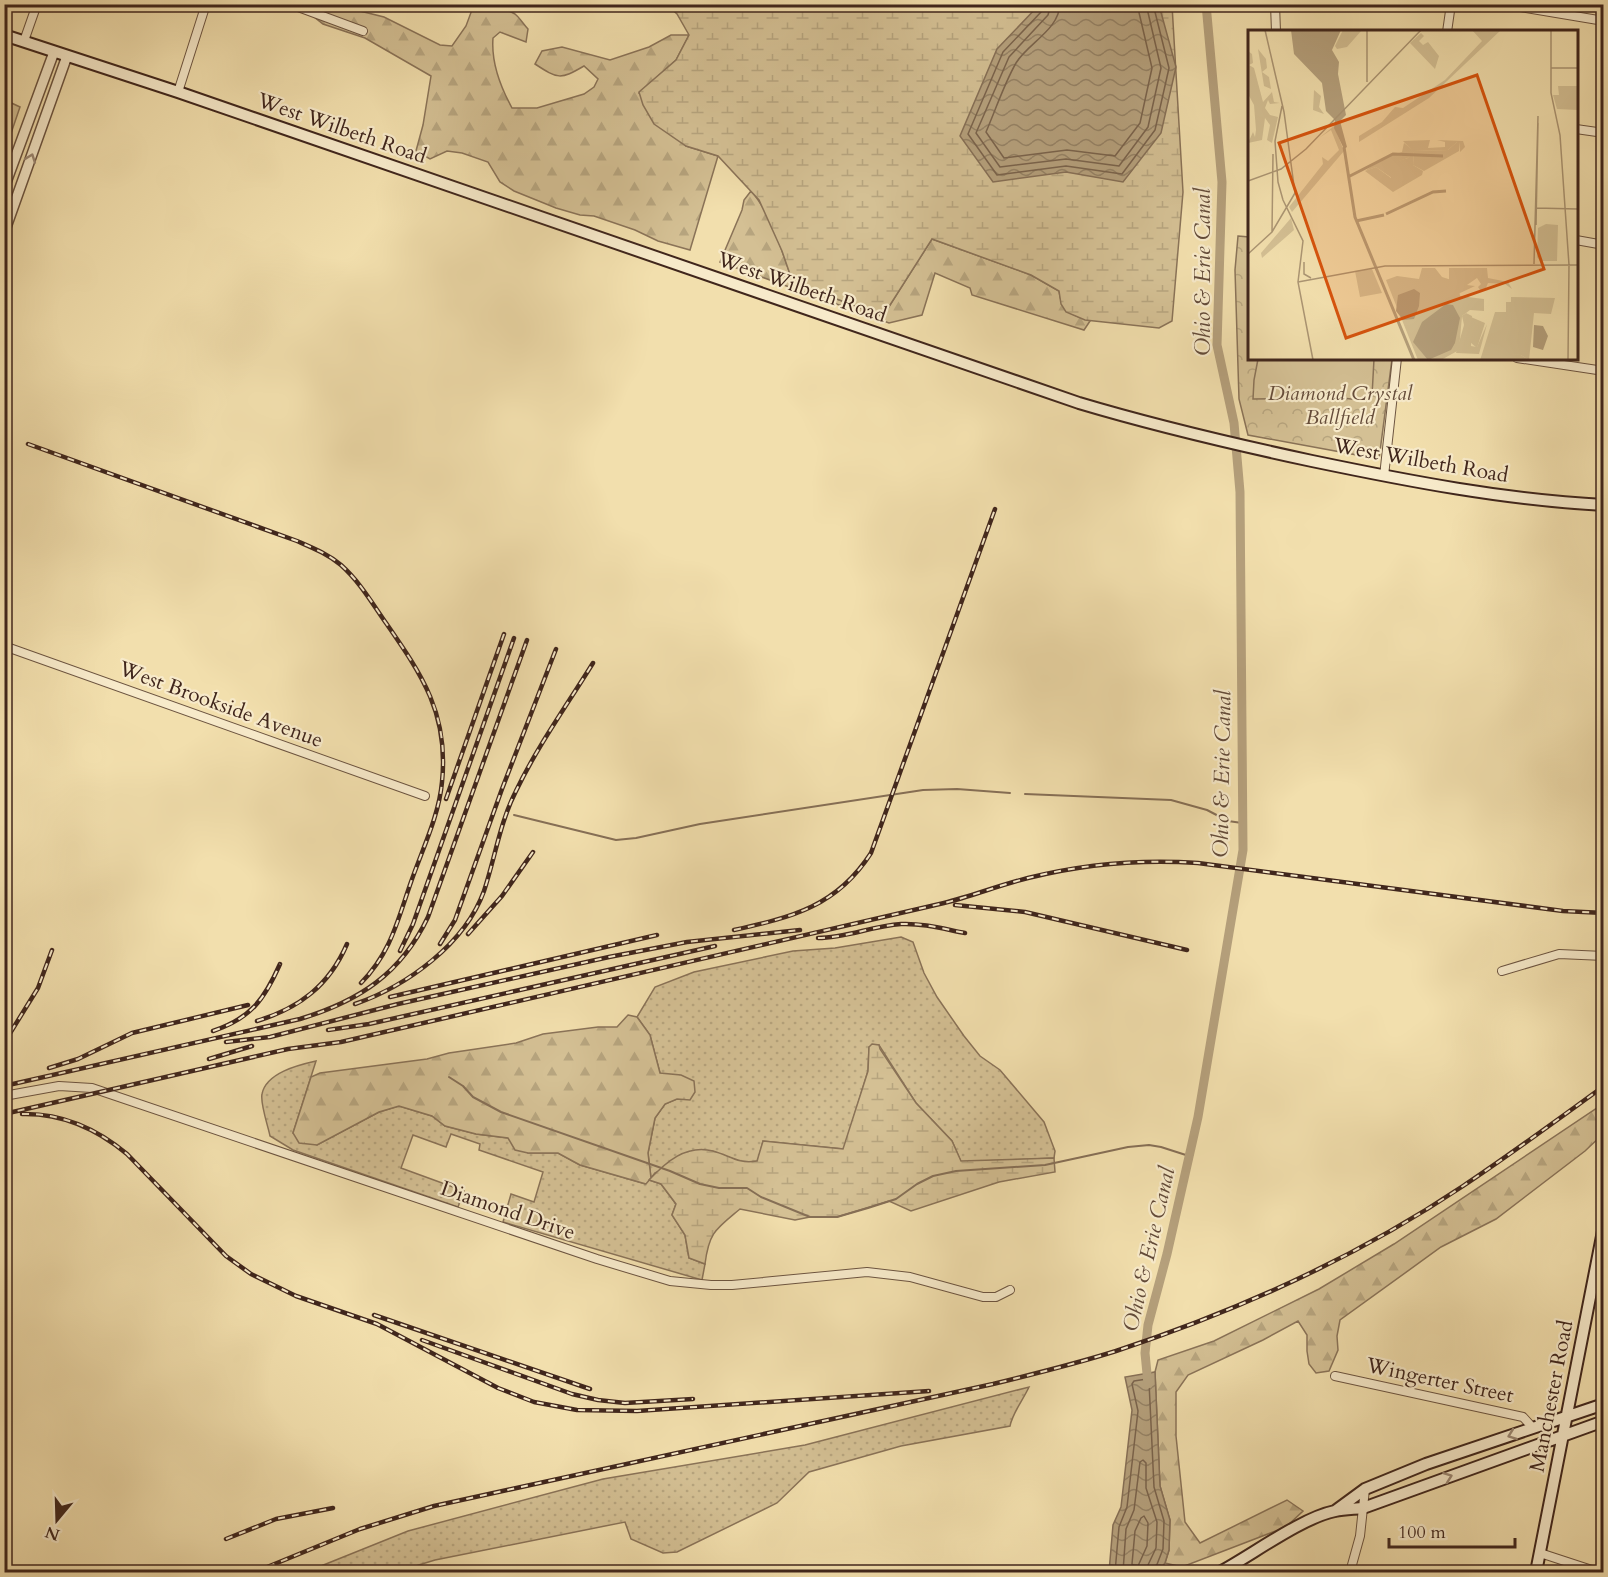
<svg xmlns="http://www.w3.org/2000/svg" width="1608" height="1577" viewBox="0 0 1608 1577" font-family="Cardo,serif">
<defs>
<pattern id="grass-dots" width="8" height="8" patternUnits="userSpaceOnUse" patternTransform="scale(1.5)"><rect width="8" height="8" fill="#d4c094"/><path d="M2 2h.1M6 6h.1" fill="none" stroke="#b7a57f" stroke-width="1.8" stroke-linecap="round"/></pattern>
<pattern id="forest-firs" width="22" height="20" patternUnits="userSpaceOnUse" patternTransform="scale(1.5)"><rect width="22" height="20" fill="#d4c094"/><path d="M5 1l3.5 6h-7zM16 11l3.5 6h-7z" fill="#b7a57f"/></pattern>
<pattern id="wetland-marsh" width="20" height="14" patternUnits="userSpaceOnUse" patternTransform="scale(1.5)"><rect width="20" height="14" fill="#d4c094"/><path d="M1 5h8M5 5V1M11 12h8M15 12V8" fill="none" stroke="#b7a57f"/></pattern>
<pattern id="park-crowns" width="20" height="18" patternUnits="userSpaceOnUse" patternTransform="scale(1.5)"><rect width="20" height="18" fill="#d4c094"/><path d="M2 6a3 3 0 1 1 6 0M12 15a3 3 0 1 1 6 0" fill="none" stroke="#b7a57f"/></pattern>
<pattern id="water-waves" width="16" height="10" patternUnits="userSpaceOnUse" patternTransform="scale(1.5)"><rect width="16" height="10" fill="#b5a07c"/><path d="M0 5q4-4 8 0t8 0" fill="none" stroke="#958265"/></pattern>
</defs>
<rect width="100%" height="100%" fill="#f2dfad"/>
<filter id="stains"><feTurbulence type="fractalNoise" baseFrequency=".00333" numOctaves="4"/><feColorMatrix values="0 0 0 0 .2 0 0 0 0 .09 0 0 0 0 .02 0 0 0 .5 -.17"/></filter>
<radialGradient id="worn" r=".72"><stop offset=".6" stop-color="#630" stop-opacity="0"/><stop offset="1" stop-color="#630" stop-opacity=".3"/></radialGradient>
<path fill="url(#grass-dots)" stroke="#8a7358" stroke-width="1.5" d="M901 937 913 942 924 973 937 997 964 1036 980 1056 1000 1070 1044 1122 1055 1151 1054 1158 961 1162 952 1141 916 1103 879 1045 869 1047 868 1071 844 1149 763 1141 758 1161 744 1163 712 1151 655 1173 651 1178 648 1153 655 1118 665 1104 677 1099 660 1073 650 1035 637 1017 655 987 694 972 793 951 835 948Z
M316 1061 293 1133 317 1145 379 1112 399 1106 432 1116 445 1126 476 1134 508 1138 528 1153H558L580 1165 645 1184 649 1180 661 1184 676 1204 672 1215 685 1235 689 1258 705 1264 702 1280 503 1222 511 1194 534 1202 543 1172 479 1150 480 1144 451 1134 446 1147 413 1135 401 1168 464 1191 458 1207 293 1150 270 1136C268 1126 260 1103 262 1094 266 1073 298 1065 316 1061Z
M1029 1387C1023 1400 1013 1412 1010 1426L901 1446 809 1472 777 1503 677 1552 663 1553 631 1539 625 1522 435 1560 396 1572H306L408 1531 603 1479 805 1445Z"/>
<path fill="url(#forest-firs)" stroke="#8a7358" stroke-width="1.5" d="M299 5H347L360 11 384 17 440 45 452 46 466 26 473 7C486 1 503 7 515 14 520 18 524 25 528 29L526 42 500 32 493 38C491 63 500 86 512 108H537L584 94 594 87 598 79 584 66C560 80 558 79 535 64L542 51 562 47 610 60 649 47 671 35H689L676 60 639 93 686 146 718 156 690 250 658 241 635 230 594 216 580 215 556 208 514 191 500 182 488 162 462 153 447 151 430 159 416 151 423 125 431 76 365 38 323 24Z
M751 191C771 213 783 254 793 283L883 316 932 239 1031 275 1059 291C1062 314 1069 313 1090 321L1084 330 972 295 970 288 935 273 922 315 889 323 720 262 742 210 744 200Z
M628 1015 637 1017 650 1035 660 1073 681 1075 694 1081 695 1092 690 1100 677 1099 665 1104 655 1118 648 1153 651 1178 646 1184 580 1165 558 1153H528L515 1150 508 1138 476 1134 445 1126 432 1116 399 1106 379 1112 317 1145 299 1143 293 1133 311 1077 320 1073 427 1059 449 1053 516 1043 543 1034 598 1027H617Z
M1603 1104V1134L1585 1151 1496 1219 1441 1247 1340 1320 1337 1336 1338 1350 1329 1371 1316 1373 1309 1364 1307 1351V1335L1298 1321 1263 1340 1188 1375 1176 1392V1436L1185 1522 1200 1543 1287 1500 1303 1511 1286 1527 1182 1567 1165 1563 1169 1550 1170 1520 1160 1486 1155 1372 1158 1360 1214 1341 1319 1289 1394 1244Z"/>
<path fill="url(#wetland-marsh)" stroke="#8a7358" stroke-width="1.5" d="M667 5H1172L1183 192 1172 321 1159 328 1085 320 1066 312 1061 304 1059 291 1031 275 932 239 883 316 793 283 782 251 759 200 718 156 686 146 654 124 643 105 639 92 676 60 689 35 677 14Z
M872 1044 879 1045 880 1049 916 1103 952 1141 961 1161 1054 1158 1055 1172 999 1182 911 1211 889 1201 837 1217H810L795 1220 740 1209C716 1229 709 1232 705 1264L689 1258 685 1235 672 1215 676 1204 661 1184 649 1180C666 1162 686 1144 713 1151 731 1156 737 1164 757 1161L763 1141 843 1149 868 1071 869 1047Z"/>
<path fill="url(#park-crowns)" stroke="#8a7358" stroke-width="1.5" d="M1238 236 1249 237 1250 358 1392 359 1379 459 1248 435 1239 399 1235 270Z"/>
<path fill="#d4c094" stroke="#8a7358" stroke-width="1.5" d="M5 100 20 107 5 151Z
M1258 359H1374L1372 396 1367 401 1343 398 1253 399 1254 380Z"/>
<path fill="url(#water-waves)" stroke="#866f56" stroke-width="1.5" d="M1039 5H1159L1176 67 1161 133 1123 182 1066 172 993 182 960 136 997 49Z
M1155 1372 1160 1486 1170 1520 1169 1550 1165 1563 1158 1572H1109L1113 1525 1121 1507 1132 1410 1125 1377Z"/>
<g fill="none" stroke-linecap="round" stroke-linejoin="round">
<path stroke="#7a634c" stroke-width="1.5" d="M1043 4 1042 11 1003 52 968 134 997 175 1066 166 1122 174 1155 130 1169 68 1153 4
M1051 4 1048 15 1009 57 976 133 1000 167 1066 159 1119 166 1148 127 1161 68 1146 4
M1060 4C1059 30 1028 43 1016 63 1004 84 996 109 986 132L1004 158 1067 150 1115 156 1140 123 1152 68 1137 4
M1144 1516 1148 1523 1147 1546 1138 1566 1135 1567 1132 1564 1135 1531 1141 1518Z
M1115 1572 1119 1527 1127 1507 1138 1411 1132 1384 1134 1381 1147 1379 1149 1382 1154 1487 1164 1521 1163 1549 1154 1572
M1123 1572 1126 1529 1134 1510 1140 1462 1143 1460 1146 1463V1488L1157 1522 1156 1548 1148 1565 1146 1572"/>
<path stroke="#866f56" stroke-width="2" d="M1025 794 1171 800 1207 810 1228 821 1242 823
M514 815 616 840 636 838 700 824 923 790 957 789 1010 793
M449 1077 463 1086 473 1097 501 1112 670 1171 700 1184 719 1188H747L761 1197 810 1217H837L868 1208 896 1199 917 1184 933 1176 956 1171 1045 1165 1128 1147 1149 1145 1161 1147 1189 1156"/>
<path stroke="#b5a07c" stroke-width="9" d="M1148 1384 1145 1353 1148 1325 1167 1254 1198 1117 1243 850 1240 492 1234 423 1217 345 1222 182 1206 4"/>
<g stroke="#6c5440" stroke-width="10">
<path id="minor" d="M290 4 363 31
M1275 4 1276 32
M1502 4 1604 21
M1447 32 1451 4
M24 41 37 4
M178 92 206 4
M1576 129 1604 133
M1576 240 1604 245
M1517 358 1604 371
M1384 476 1397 358
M4 646 425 796
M1502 971 1559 954 1604 956
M4 1096 59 1086 92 1088 597 1259 670 1281 711 1285H732L867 1272 910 1277 983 1297H996L1010 1290
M1335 1376 1523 1417 1533 1428
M1540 1553 1598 1572
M1350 1572 1360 1536 1365 1489"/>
</g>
<g stroke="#6c5440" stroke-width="12">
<path id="tertiary" d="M4 188 54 52
M4 233 67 56"/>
</g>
<g stroke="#40261c" stroke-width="14">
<path id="secondary" d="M4 35 178 92 1079 403C1156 426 1233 444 1312 461 1408 481 1506 500 1604 505
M1335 1511 1365 1489 1426 1464 1604 1404
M1220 1572C1252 1555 1301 1518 1335 1511 1344 1509 1354 1509 1363 1508L1604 1421
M1536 1572 1604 1226"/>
</g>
<use href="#minor" stroke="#f7eaca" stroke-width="8"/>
<use href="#tertiary" stroke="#f7eaca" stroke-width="9"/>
<use href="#secondary" stroke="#f7eaca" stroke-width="10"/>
<g stroke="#40261c" stroke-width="4.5">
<path id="rail" d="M28 444 297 541C313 548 328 554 341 565 360 582 372 603 386 623 422 675 449 714 442 782 439 816 422 850 411 882 397 922 391 952 361 983
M446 799 504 634
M955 905 1025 912 1187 950
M734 930C793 917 837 906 871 853L995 509
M468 934 502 896 533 852
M818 938C846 938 872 926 901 924 923 923 944 929 965 933
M440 944 455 920 502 789 556 649
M400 951 413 924 514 638
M390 997 657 935
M355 1004C407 986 465 944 484 891 495 858 500 822 516 791 537 747 567 705 593 663
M257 1021C299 1008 329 986 347 944
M328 1030 369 1024 715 946
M213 1031C251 1018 264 1000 280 964
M226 1042 270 1037 398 1004 609 957 687 942 800 930
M4 1043 38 988 52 950
M209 1059 252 1046
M49 1068 78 1059 132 1033 248 1005
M4 1086 300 1019C359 1001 401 974 428 917L527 640
M4 1114 288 1049 341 1042 944 903C972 896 1000 885 1028 878 1084 864 1140 859 1198 863L1563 911 1604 913
M22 1114C62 1113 97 1129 127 1154L226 1256 251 1274 296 1296 377 1324 498 1388 534 1402 577 1410 637 1411 929 1391
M374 1315 590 1389
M422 1340 572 1394 598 1400 625 1403 693 1399
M226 1539 276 1519 333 1508
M255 1572 360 1529 434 1506 993 1384C1034 1374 1075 1364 1116 1351 1237 1311 1357 1257 1463 1186 1511 1154 1557 1120 1604 1086"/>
</g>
<use href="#rail" stroke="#f7eaca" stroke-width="2" stroke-dasharray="7" stroke-linecap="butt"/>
</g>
<defs><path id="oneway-chevron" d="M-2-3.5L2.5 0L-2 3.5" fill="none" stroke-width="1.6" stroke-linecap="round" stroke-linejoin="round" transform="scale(1.5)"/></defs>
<g stroke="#9c8873">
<use href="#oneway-chevron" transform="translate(31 158) rotate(-70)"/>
<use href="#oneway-chevron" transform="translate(1512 1435) rotate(160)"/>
<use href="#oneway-chevron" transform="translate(1448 1477) rotate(-20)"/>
</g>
<g text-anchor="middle" stroke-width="4.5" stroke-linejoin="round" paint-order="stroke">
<g font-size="21" fill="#40261c" stroke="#f7eaca">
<text transform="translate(342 128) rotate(19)" y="7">West Wilbeth Road</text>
<text transform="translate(802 287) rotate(19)" y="7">West Wilbeth Road</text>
<text transform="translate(1421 460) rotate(10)" y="7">West Wilbeth Road</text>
<text transform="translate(221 704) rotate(20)" y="7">West Brookside Avenue</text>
<text transform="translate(508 1210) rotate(19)" y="7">Diamond Drive</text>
<text transform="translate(1440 1380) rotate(12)" y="7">Wingerter Street</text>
<text transform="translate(1551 1396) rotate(-79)" y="7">Manchester Road</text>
</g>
<g font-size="21" font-style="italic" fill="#654c3a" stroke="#f7eaca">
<text x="1340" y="400">Diamond Crystal<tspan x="1340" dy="24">Ballfield</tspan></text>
</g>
<g font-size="22" font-style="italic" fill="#634b39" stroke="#f7eaca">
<text transform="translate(1202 272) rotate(-90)" y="8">Ohio &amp; Erie Canal</text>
<text transform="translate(1221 774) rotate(-89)" y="8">Ohio &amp; Erie Canal</text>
<text transform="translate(1148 1249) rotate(-77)" y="8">Ohio &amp; Erie Canal</text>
</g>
</g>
<g transform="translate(1248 30)">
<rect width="330" height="330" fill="#f2dfad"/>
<path d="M224 0H253L181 68 111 112V106L134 92 147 77 155 78 197 50 234 11ZM182 110 180 118 197 117V112L189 110 215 111 217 117 212 122V112H209L200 120 166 121 165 135 175 141 174 145 145 162 117 141 128 137 143 148V133L160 128 165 121 155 111ZM223 287 237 293 229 318 222 312Z" fill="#d4c094"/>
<path d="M95 0H114L99 17 89 19 87 16ZM173 3 176 6 171 11 175 15 180 12 191 26 187 39 162 13ZM10 19 18 29 19 38 14 42 21 47 23 59 16 56ZM0 21 4 24 5 33 1 35 6 38 15 72 24 62 26 72 32 73 22 74 20 70 17 78 22 85 30 87 24 113 19 110 22 95 17 88 14 110 0 113 5 102 7 107 8 100 6 75 0 64ZM66 60 73 66 71 77 76 84 65 80ZM86 96 96 121 44 182 41 177 75 134 74 127 80 131 91 120 83 100 71 108ZM209 112H212L211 121 176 141 165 135 166 121 200 120ZM43 188 46 200 14 228 13 223ZM201 238H239L240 248 260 252 264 259 257 254 240 253 237 260H232L230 257 233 254 229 248 219 255 227 256 210 264 206 251H201ZM218 283 224 286 223 316 229 317 239 294 231 324 208 323 216 295 214 286ZM253 323 273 325 281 330H232L234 324Z" fill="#d4c094"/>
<path d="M156 113 166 121 162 127 144 134V148L128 137 117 141 133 129 154 122ZM174 238H187L194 247 210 252 212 266 236 269V281L222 280 214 286 211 320 193 330H170L138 250 149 246 171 249Z" fill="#d4c094"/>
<path d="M310 56H330V80L309 79 305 65H311Z" fill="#d4c094"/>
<path d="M124 239 134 263 112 267 107 241Z" fill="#d4c094"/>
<path d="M298 194 310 195 309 231H292L289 227 290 198ZM125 243 124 256 115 263 110 249ZM263 267 307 268 303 284 286 283 281 330 273 325 234 324 247 282H258V272H263Z" fill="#d4c094"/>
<path d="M43 0H93L84 20 91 32 90 44 98 85 92 91 99 117 96 119 86 98 87 90 78 81 74 53 46 24ZM166 259 172 263 171 276 166 289 155 290 148 281 150 265ZM198 274 205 275 212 288 207 313 203 320 180 330 165 312 174 292ZM286 295 295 296 300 306 295 320 285 317Z" fill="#b5a07c"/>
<path fill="none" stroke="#b5a07c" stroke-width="3" d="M96 117 107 187 166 330M100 147 145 124 195 126M138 184 185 162 198 161M108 191 136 185"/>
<path fill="none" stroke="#ab9573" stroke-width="1.5" d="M119 0V52M303 0V63L312 105 321 235 320 330M303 38H330M34 76 27 111 30 152 35 170 55 211 50 252 65 330M0 151 33 139 58 119 173 0M287 178 330 179M288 195 290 93M24 202 25 124M0 224 24 202 47 163 36 82 17 0M56 232V244L63 248M286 234 290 86M50 252 137 236 330 235"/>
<path fill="#d7540e" fill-opacity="0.15" stroke="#d7540e" stroke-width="3" d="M229 45 296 239 98 308 31 113Z"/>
<rect width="330" height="330" fill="none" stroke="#40261c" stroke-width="3"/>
</g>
<rect width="1608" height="1577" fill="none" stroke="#f2dfad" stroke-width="24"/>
<rect x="6" y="6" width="1596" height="1565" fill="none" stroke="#40261c" stroke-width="3"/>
<rect x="12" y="12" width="1584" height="1553" fill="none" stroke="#40261c" stroke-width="1.5"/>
<g transform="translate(57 1520) rotate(199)" stroke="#f7eaca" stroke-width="4.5" paint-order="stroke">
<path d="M0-4.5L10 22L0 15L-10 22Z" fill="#40261c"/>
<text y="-9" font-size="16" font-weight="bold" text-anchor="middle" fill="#40261c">N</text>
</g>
<path d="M1389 1538v9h126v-9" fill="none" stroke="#40261c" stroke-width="3"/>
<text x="1398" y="1538" font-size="18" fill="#40261c" stroke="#f7eaca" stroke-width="4.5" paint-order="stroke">100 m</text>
<rect width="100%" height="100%" filter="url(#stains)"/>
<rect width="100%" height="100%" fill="url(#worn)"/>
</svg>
